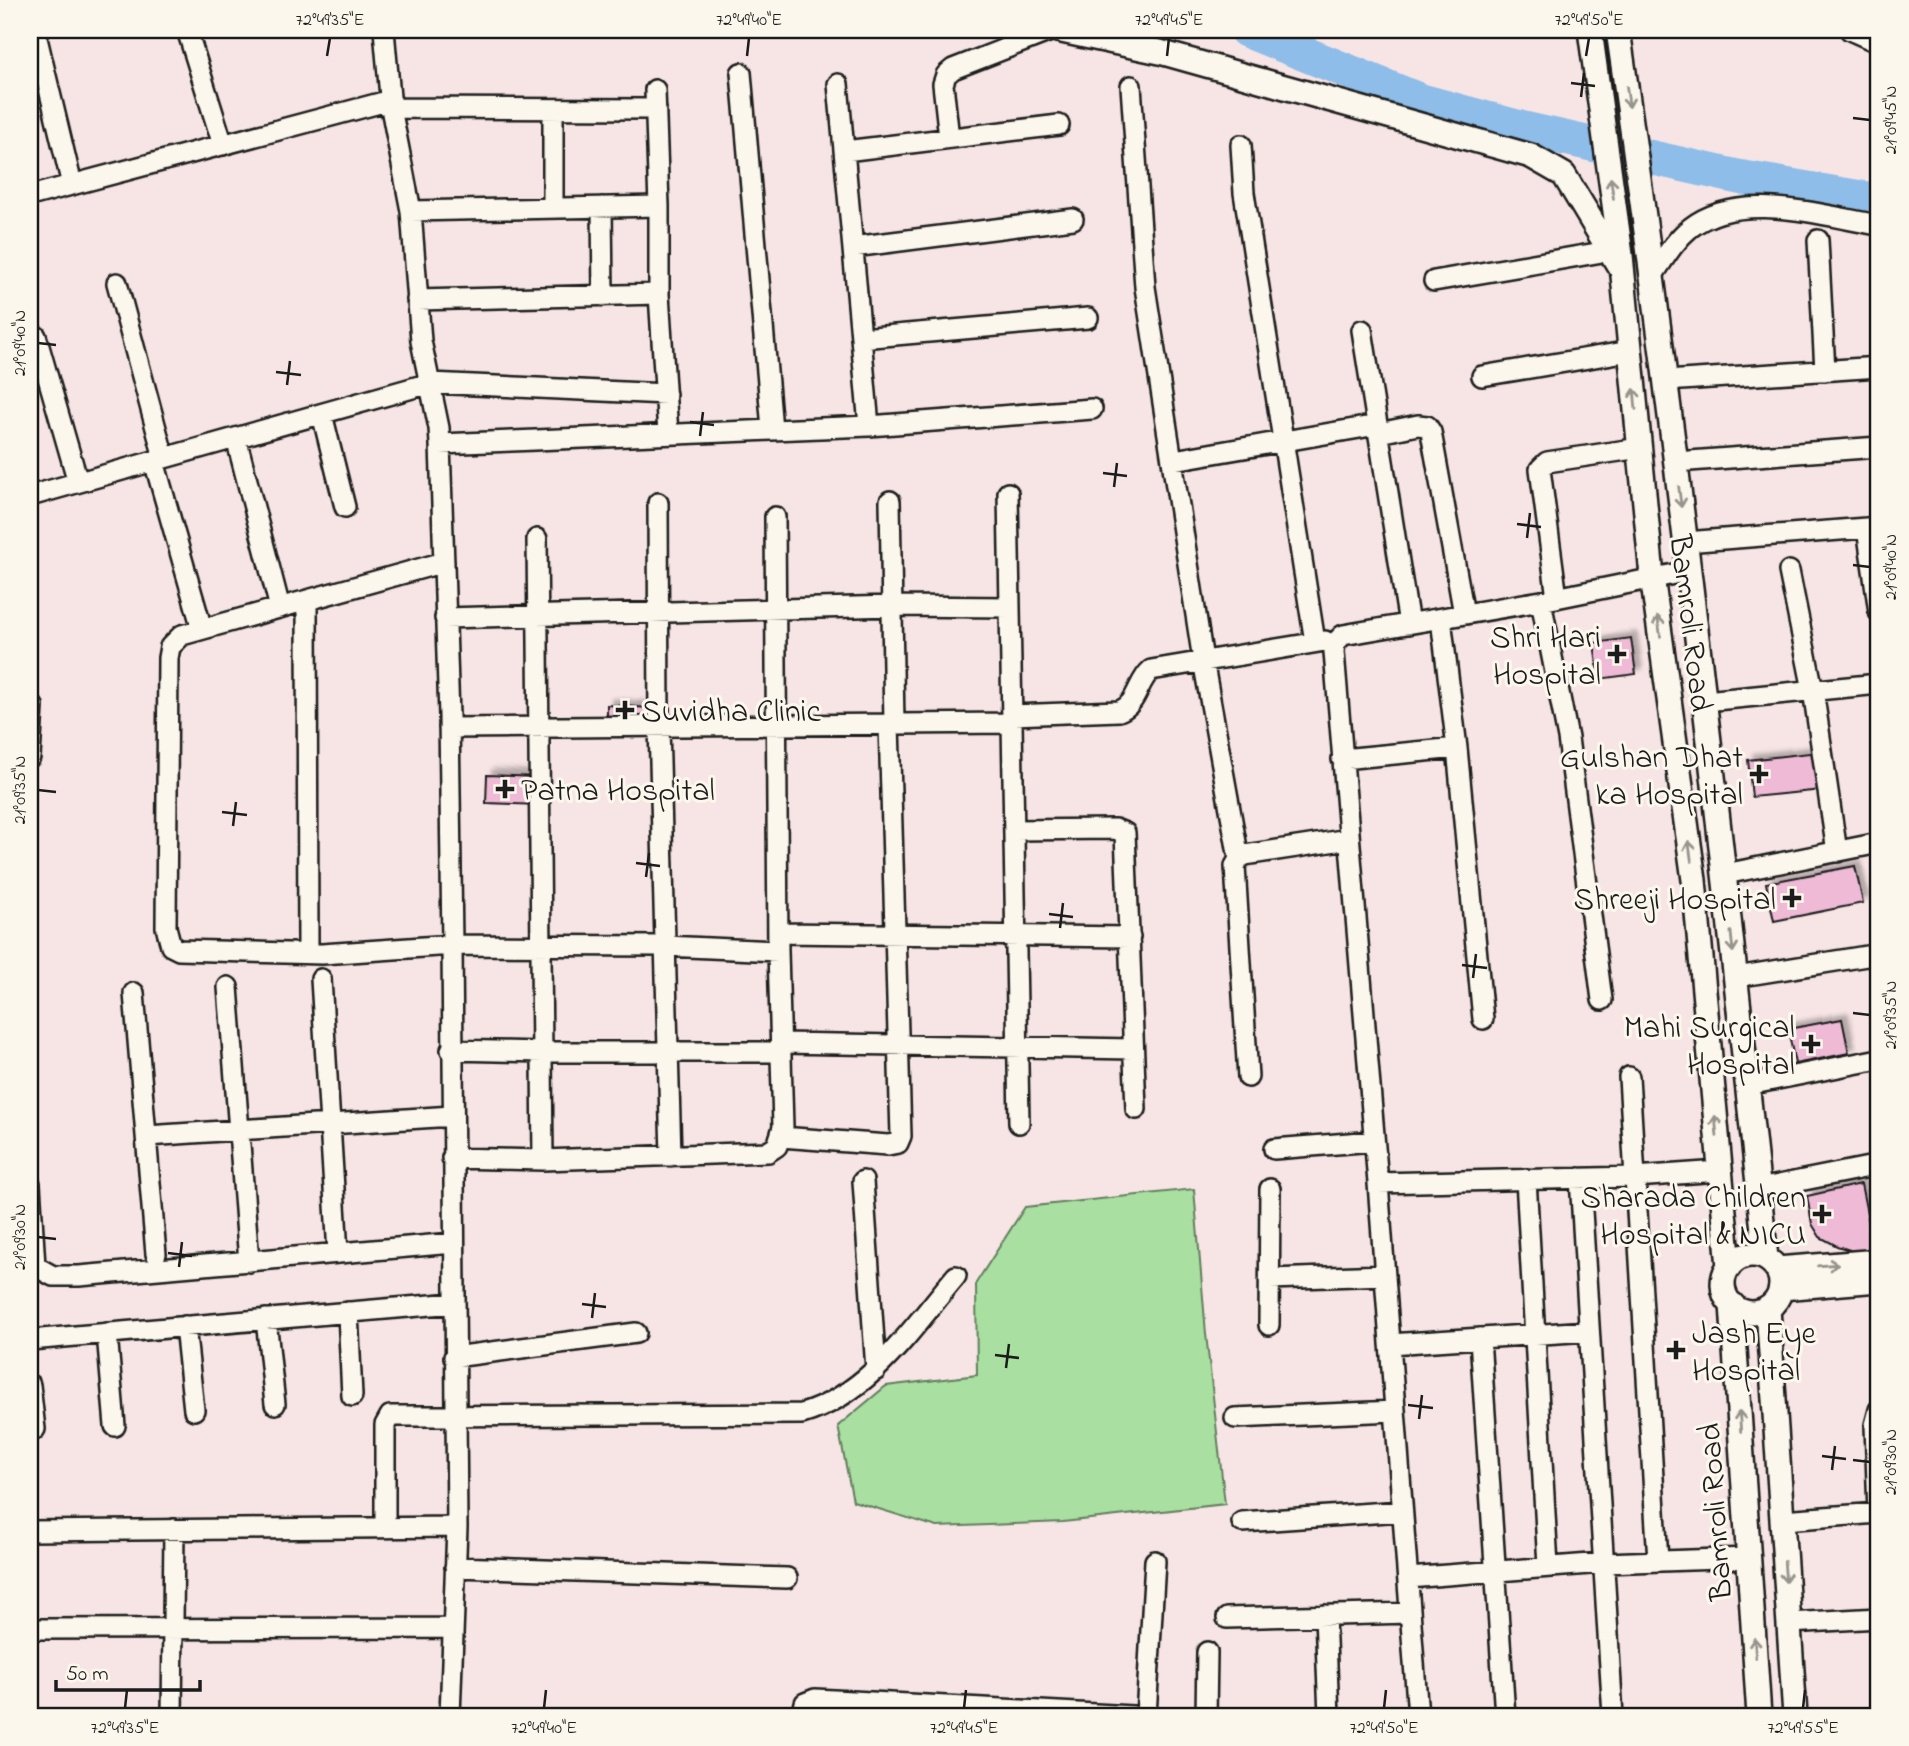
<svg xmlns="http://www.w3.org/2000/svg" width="1909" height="1746" viewBox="0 0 1909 1746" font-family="'Indie Flower',sans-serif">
<defs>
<filter id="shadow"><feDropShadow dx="5.5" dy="-5.5" stdDeviation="2" flood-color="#0004"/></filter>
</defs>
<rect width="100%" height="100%" fill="#f7e5e5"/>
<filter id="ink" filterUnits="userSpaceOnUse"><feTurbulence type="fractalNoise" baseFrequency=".0143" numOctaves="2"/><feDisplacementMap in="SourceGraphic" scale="14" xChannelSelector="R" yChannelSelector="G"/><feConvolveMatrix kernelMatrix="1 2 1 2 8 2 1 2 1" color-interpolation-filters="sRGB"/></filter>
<g filter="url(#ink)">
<path fill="#a9dfa1" stroke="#627e5e" stroke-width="2" d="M1194 1189 1206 1334 1225 1504 1063 1522 937 1527 853 1501 838 1426 886 1386 977 1375 976 1283 1025 1207Z"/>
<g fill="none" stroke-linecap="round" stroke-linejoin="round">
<path stroke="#8dbde8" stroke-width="35" d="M1246 30 1421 101 1520 128 1738 177 1879 201"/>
</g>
<path fill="#eebad6" stroke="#1c1c1c" stroke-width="2" filter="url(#shadow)" d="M1631 638 1636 674 1599 679 1594 643Z
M607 705 650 708 649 722 607 719Z
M1818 752 1822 790 1752 797 1748 760Z
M487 775 539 777V805L486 803Z
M1855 866 1863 903 1774 921 1766 883Z
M1842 1019 1849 1053 1795 1064 1788 1029Z
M1861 1184 1875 1253 1853 1251 1837 1246 1820 1237 1812 1224 1807 1196Z"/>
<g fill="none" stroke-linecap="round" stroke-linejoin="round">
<g stroke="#1c1c1c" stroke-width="24">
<path id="minor" d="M35 30 72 185
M187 30 223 145
M384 30 391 108 411 211 421 341 439 428 440 444 449 716 452 945 457 1527 450 1716
M1850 30 1879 43
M741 73 772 429
M838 84 869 426
M1131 86 1145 287 1203 660 1239 859
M655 90 659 206V294L668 434
M391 108 656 109
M949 138 943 84 946 75 953 69 1053 30
M1241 145 1244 193 1315 642
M845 151 1059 125
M30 196 391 100
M602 207 603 296
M553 208V109
M411 211 659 206
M1818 240 1825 371
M853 247 1073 219
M1653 275C1664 259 1674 241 1690 228 1740 189 1822 216 1879 225
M1434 281 1608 251
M117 283 164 458
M417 300 659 294
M1362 330 1409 624
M36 336 78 482
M861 338 1088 318
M1482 376 1630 351
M1666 381 1879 367
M322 414 345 507
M1379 433 1418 425 1427 426 1431 432 1464 614
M236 438 280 608
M440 444 869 426 1092 409
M1174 460 1377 425
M154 461 202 629
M1676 462 1879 447
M1008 493 1019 1123
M30 496 430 383 666 394
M890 501 894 724
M658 503 659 726 671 1156
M1867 528 1879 612
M537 539 543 1160
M1685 542 1879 527
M444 562 182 635 170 647 168 658 166 927 171 946 179 950 322 954 452 945 665 946 778 951
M1789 571 1813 690 1837 852
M1557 598 1540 469 1547 462 1640 448
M307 600 308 953
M1541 601 1568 738 1602 1000
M445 618 892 606 1010 607
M1441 619 1457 748 1483 1019
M1705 701 1879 684
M1012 715 1119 711C1138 704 1137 682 1151 670L1325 641
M449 728 1012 723
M30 757 33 706
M1342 759 1457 748
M1014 830 1115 829 1125 833 1136 1109
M1725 874 1879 843
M779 933 1130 937
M1736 977 1879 954
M321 979 338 1253
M228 987 249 1262
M134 993 156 1254
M781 1043 1133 1049
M451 1050 542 1052H781
M1248 1077 1235 866 1239 859 1245 855 1349 839
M1629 1077 1658 1561
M1748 1085 1879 1059
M147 1136 452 1116
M781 1137 888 1145 898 1143 901 1136 889 724
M1274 1149 1374 1141
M452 1158 543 1160 768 1152 777 1146 783 1127 778 951 775 517
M1580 1178 1613 1716
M1526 1179 1548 1566
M863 1181 876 1370
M1378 1183 1635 1177 1720 1171
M30 1184 35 1266 53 1276H79L453 1243
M1759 1189 1879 1165
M1270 1279 1385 1275
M348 1312 352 1396
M266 1319 275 1404
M1269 1325 1270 1189
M185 1326 194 1410
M107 1333 115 1426
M1480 1338 1505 1716
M30 1340 454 1303
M1390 1344 1589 1331
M454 1357 636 1333
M30 1385 35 1429
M1235 1418 1395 1411
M1878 1513 1875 1425 1879 1410
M1782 1520 1879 1513
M1242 1522 1402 1511
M385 1527V1425L390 1416 802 1414C870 1394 912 1328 956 1276
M30 1531 457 1527
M455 1567 787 1578
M1408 1578 1603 1563 1749 1558
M1325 1615 1329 1716
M1227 1618 1410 1613
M1789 1623 1879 1618
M30 1629 453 1628
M172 1716 174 1529
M802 1716 805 1703 815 1699 1133 1716
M1146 1716 1155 1561
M1206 1716 1207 1652
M1418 1716 1378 1183 1334 652 1335 643 1343 635 1541 601 1689 571"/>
</g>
<g stroke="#1c1c1c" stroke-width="28">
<path id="tertiary" d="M1057 30 1160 52 1531 156 1564 175 1619 266
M1590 30 1621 255 1652 576 1694 880 1729 1267
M1618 30C1677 438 1722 848 1766 1258
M1723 1284a29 29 0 1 1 58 0a29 29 0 1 1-58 0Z
M1777 1269 1879 1261
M1781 1288 1879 1280
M1732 1304 1759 1716
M1768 1308 1795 1716"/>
</g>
<use href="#minor" stroke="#fbf7ec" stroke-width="19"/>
<use href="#tertiary" stroke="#fbf7ec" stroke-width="23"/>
</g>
<defs><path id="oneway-shaft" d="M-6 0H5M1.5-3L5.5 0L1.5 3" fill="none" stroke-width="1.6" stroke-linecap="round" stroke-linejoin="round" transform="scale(1.75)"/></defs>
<g stroke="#97948e">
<use href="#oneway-shaft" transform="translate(1628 97) rotate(82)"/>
<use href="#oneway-shaft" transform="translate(1612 188) rotate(-98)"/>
<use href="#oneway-shaft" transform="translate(1635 399) rotate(-95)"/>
<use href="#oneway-shaft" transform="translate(1680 497) rotate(83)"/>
<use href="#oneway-shaft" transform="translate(1659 626) rotate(-98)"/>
<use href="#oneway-shaft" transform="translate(1690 851) rotate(-98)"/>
<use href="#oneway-shaft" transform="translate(1732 942) rotate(84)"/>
<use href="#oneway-shaft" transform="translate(1716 1126) rotate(-95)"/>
<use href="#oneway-shaft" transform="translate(1828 1265) rotate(-5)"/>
<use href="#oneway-shaft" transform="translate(1740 1421) rotate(-94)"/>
<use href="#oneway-shaft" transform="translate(1785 1572) rotate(86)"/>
<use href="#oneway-shaft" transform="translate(1755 1648) rotate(-94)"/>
</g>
</g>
<path fill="none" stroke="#1c1c1c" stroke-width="2.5" d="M327 56 330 38M747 56 749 38M1167 56 1169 38M1586 56 1589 38M1571 83 1595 86M1581 97 1584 73M1853 118 1870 120M38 343 56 345M276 372 301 375M287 385 290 361M690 422 714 425M700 436 703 412M1103 473 1127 476M1114 487 1117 463M1517 524 1541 527M1527 538 1530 513M1853 565 1870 567M38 790 56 792M222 812 247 815M233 826 236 802M636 863 660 866M646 877 649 853M1049 914 1073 917M1060 928 1063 903M1462 965 1487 968M1473 978 1476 954M1853 1013 1870 1015M38 1237 56 1239M168 1253 192 1256M179 1267 182 1242M582 1304 606 1307M592 1318 595 1293M995 1355 1019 1358M1006 1368 1009 1344M1408 1405 1433 1408M1419 1419 1422 1395M1822 1456 1846 1459M1853 1460 1870 1462M1832 1470 1835 1446M125 1708 127 1690M544 1708 546 1690M964 1708 966 1690M1384 1708 1386 1690M1803 1708 1805 1690"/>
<g fill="#1c1c1c" stroke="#fbf7ec" stroke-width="2.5">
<path d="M1613.5 643.5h7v7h7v7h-7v7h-7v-7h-7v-7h7z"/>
<path d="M621.5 699.5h7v7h7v7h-7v7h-7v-7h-7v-7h7z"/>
<path d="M1755.5 763.5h7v7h7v7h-7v7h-7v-7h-7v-7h7z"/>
<path d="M501.5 778.5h7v7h7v7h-7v7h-7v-7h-7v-7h7z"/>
<path d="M1788.5 887.5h7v7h7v7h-7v7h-7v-7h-7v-7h7z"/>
<path d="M1807.5 1033.5h7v7h7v7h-7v7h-7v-7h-7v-7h7z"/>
<path d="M1818.5 1203.5h7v7h7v7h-7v7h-7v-7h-7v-7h7z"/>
<path d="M1672.5 1339.5h7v7h7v7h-7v7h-7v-7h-7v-7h7z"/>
</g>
<g text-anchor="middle" stroke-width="6" stroke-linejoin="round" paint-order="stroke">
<g font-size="32" fill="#1c1c1c" stroke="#fbf7ec">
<text transform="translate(1692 623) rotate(83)" y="11">Bamroli Road</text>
<text transform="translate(1714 1512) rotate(-94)" y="11">Bamroli Road</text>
</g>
<g font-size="32" fill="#1c1c1c" stroke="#fbf7ec" text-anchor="end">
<text x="1601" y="647">Shri Hari<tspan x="1601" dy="37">Hospital</tspan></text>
<text x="641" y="721" text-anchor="start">Suvidha Clinic</text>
<text x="1743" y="767">Gulshan Dhat<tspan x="1743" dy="37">ka Hospital</tspan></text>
<text x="521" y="800" text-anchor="start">Patna Hospital</text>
<text x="1776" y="909">Shreeji Hospital</text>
<text x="1795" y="1037">Mahi Surgical<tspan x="1795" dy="37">Hospital</tspan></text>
<text x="1806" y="1207">Sharada Children<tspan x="1806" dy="37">Hospital &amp; NICU</tspan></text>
<text x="1692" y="1343" text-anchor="start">Jash Eye<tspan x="1692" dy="37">Hospital</tspan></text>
</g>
</g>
<rect width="1909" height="1746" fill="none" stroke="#fbf7ec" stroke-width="77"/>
<path d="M56 1680v10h144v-10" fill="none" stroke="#1c1c1c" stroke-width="3.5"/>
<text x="66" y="1680" font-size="21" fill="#1c1c1c" stroke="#fbf7ec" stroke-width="5" paint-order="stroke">50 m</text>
<rect x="38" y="38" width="1832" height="1670" fill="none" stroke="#1c1c1c" stroke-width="2.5"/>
<g font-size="18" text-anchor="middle" fill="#1c1c1c">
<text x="330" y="25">72°49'35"E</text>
<text x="749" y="25">72°49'40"E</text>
<text x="1169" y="25">72°49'45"E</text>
<text x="1589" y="25">72°49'50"E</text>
<text transform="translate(1890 120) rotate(-90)" y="6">21°09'45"N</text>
<text transform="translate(19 343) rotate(-90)" y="6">21°09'40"N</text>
<text transform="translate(1890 567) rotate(-90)" y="6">21°09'40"N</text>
<text transform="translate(19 790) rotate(-90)" y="6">21°09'35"N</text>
<text transform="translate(1890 1015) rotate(-90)" y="6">21°09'35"N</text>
<text transform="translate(19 1237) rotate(-90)" y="6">21°09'30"N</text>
<text transform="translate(1890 1462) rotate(-90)" y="6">21°09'30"N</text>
<text x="125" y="1733">72°49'35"E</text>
<text x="544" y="1733">72°49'40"E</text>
<text x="964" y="1733">72°49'45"E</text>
<text x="1384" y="1733">72°49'50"E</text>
<text x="1803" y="1733">72°49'55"E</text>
</g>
</svg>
